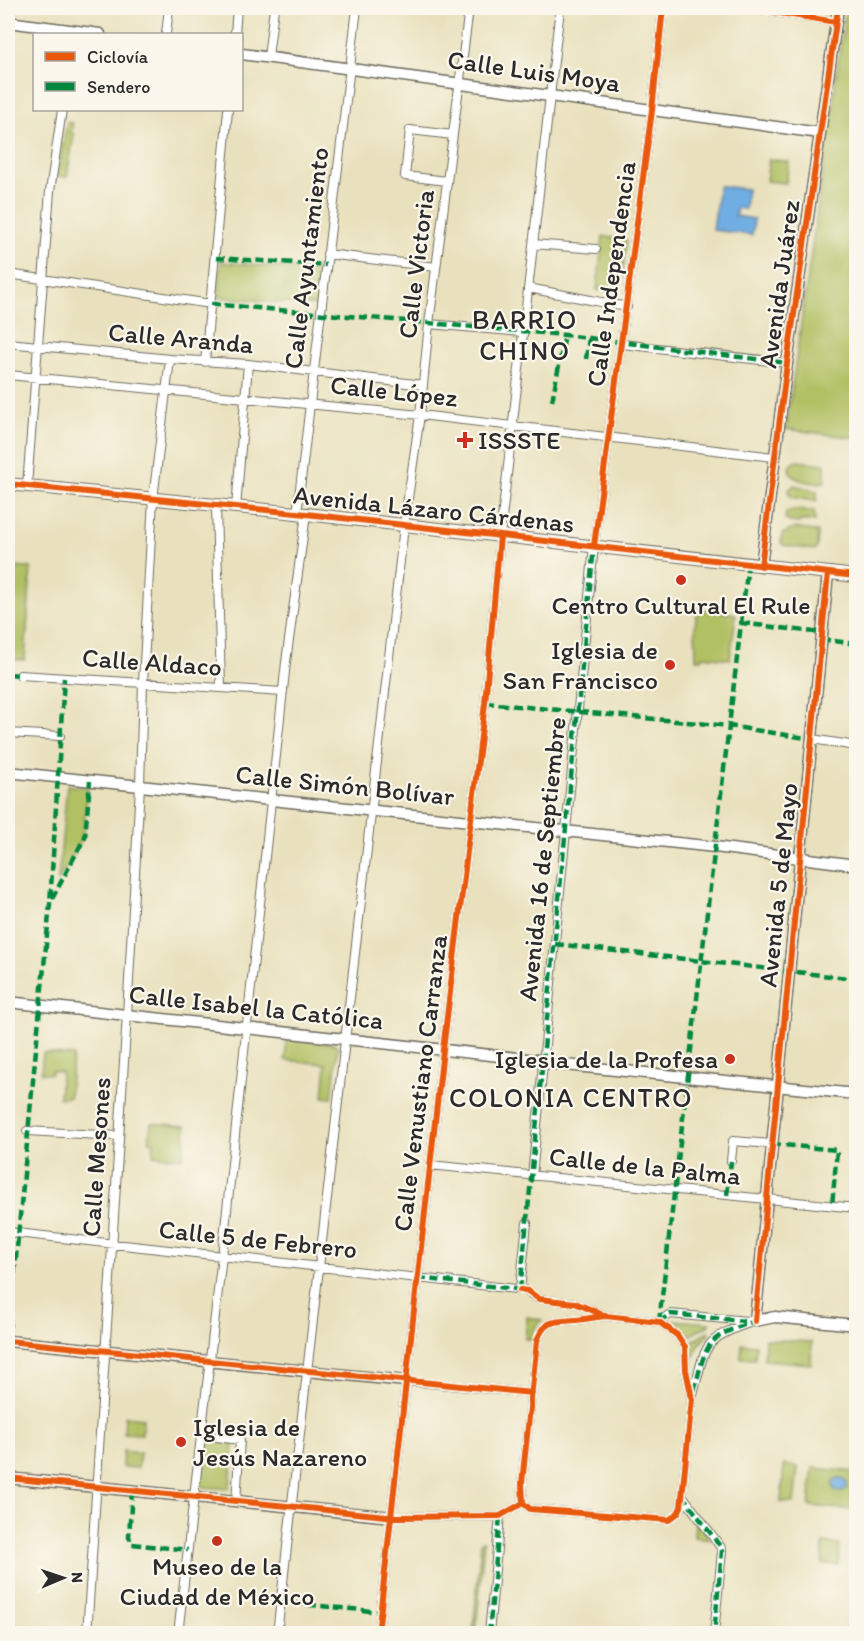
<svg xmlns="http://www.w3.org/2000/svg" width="864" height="1641" viewBox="0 0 864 1641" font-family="Itim,sans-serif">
<rect width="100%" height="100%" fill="#fbf7ec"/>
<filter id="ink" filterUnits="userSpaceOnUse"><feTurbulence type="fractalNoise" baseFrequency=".0167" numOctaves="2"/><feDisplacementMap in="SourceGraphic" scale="12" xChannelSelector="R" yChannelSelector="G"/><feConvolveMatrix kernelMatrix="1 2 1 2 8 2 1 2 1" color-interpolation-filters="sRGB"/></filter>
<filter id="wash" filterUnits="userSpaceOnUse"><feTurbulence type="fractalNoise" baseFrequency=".008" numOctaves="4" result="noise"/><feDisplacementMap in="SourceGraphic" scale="24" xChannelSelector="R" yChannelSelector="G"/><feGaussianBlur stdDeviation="1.35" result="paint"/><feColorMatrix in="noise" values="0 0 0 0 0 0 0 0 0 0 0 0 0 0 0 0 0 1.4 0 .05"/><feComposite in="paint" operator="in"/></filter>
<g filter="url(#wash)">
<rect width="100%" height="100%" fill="#e9e1bd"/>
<path fill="#b1c063" stroke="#6e7647" stroke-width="1.5" d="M846 8H856V438L786 429Z
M67 122 73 123 71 133 74 134 67 177 57 176Z
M769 159 789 162 786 183 766 181Z
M603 236 627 240 620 293 597 290Z
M221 262 323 271 320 306 218 297Z
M796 461 825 464V482C812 484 790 482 789 467Z
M794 485 817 491V500L814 501 791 497 788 491Z
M792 510 814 511 815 521H800L799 523 790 522 785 519 786 513Z
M795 528 818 532 817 548 814 550 783 545 781 542 782 534Z
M8 567 31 568 25 660 8 659Z
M697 609 736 614 730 659 703 656 702 659H696L695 626Z
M67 785 88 787 83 837 58 882Z
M287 1038 335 1044 338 1048 332 1098 323 1097 326 1064 285 1060Z
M43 1053 73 1056 69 1097 59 1098 61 1072 51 1071V1074L41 1073Z
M151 1123 186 1126 183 1158 153 1155 154 1142 149 1141Z
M527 1317 542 1320 534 1329 531 1339H525Z
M674 1320 709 1323V1325L685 1338Z
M708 1331 710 1333 699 1345 694 1356 691 1355 688 1344Z
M765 1339 812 1342 811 1364 764 1360Z
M742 1344 756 1345 755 1359 741 1358Z
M125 1416 143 1418 142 1434 124 1433Z
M209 1440 231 1443 234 1445 230 1486 228 1489 203 1487 201 1485 205 1443Z
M123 1451 140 1453 138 1468 122 1467Z
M784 1465 798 1467 794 1503 781 1502Z
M813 1468 855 1472 851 1510 809 1506Z
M695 1519 710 1539 694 1537Z
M481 1541H484L476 1633H473Z
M823 1543 840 1545 838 1565 822 1564Z"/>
<path fill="#70ade2" stroke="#4e6c86" stroke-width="1.5" d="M719 186 747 189 745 209 737 208 735 216 754 219 752 235 713 230Z
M833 1485a7 7 0 1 1 14 0a7 7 0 1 1-14 0Z"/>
</g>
<g filter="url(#ink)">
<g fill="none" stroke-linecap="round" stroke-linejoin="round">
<g stroke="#6e6b5e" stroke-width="10">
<path id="street" d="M749 8 836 22
M166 34 169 8
M235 34 237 8
M268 57 274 8
M447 181 405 176 410 130 453 135
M533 244 596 249
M327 254 436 267
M8 274 211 304
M528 288 627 307
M429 324 523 332
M8 343 170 359 248 364 423 385
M622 344 787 363
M205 362 228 110
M8 375 420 415 774 457
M27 486 50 191 62 110
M216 506 221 688
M236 508 248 364
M297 514 357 8
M20 675 283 692
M8 733 60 736
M812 739 856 746
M27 1131 118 1136
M731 1161 733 1141 772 1144
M430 1165 856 1208
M532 1176 594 546 652 110 663 8
M8 1232 525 1290 539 1299 575 1303 604 1315
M520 1290 527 1223
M606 1316 659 1322 677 1335 685 1347 686 1370 692 1399 681 1507 678 1513 669 1520 530 1509 523 1503 522 1483 537 1341C545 1318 556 1322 576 1320 586 1319 596 1317 606 1316Z
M659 1322 670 1314 748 1321
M406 1381 532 1393
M693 1395C706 1344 702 1339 755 1321
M201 1435 240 1440 236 1502
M682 1495 720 1546 722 1551 714 1634
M392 1517 500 1516 523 1503
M87 1634 127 1015 140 786 143 683 153 499 170 359
M178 1634 222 1256 286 662 306 514
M277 1634 404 526 420 415 429 324 469 8
M378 1634 443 1050 485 703 500 536 560 8
M489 1634 500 1516"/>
</g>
<g stroke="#6e6b5e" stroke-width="13">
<path id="secondary" d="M8 22 100 34
M242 54 820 133
M761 566 787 363 838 8
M828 573 755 1321 775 1317 856 1325
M8 772 715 847 856 865
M8 1002 536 1060H543L550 1062
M545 1063 856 1094
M8 1341 406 1381
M8 1478 392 1517"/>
</g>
<g stroke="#6e6b5e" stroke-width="14">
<path id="primary" d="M8 484 306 514 856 576"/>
</g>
<use href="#street" stroke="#fff" stroke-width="8"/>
<use href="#secondary" stroke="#fff" stroke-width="10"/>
<use href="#primary" stroke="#fff" stroke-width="12"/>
<path stroke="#00873e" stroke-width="4.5" stroke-dasharray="9 4.5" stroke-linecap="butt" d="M216 258 326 265
M211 304 565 335 787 363
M586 359 589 338
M552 401 565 335
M741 623 822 633
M821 639 856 644
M8 674 20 675
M485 703 729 726 812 739
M52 899 85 837 90 781
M555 944 856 979
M772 1144 837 1150 832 1206
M727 1195 731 1161
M418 1278 524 1290
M520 1290 594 546
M659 1322 748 564
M659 1322 670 1314 744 1321
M8 1341 50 904 64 678
M694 1391C707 1342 705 1338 755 1321
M132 1491 129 1537 132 1544 188 1550
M682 1495 720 1546 722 1551 714 1634
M281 1602 381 1612
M489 1634 500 1516"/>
<g stroke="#fbf7ec" stroke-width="10">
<path id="cycleway" d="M749 8 836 22
M8 484 306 514 856 576
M594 546 652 110 663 8
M761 566 787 363 838 8
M520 1290 528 1291 539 1299 575 1303 606 1316
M606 1316 659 1322 677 1335 685 1347 686 1370 692 1399 681 1507 678 1513 669 1520 530 1509 523 1503 522 1483 537 1341C545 1318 556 1322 576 1320 586 1319 596 1317 606 1316Z
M755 1321 828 573
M8 1341 532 1393
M8 1478 396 1517 500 1516 523 1503
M378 1634 443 1050 485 703 500 536"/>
</g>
<use href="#cycleway" stroke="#e8590c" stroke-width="6"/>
</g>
</g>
<g fill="#c8321e" stroke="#fbf7ec" stroke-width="2">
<path d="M462 431h6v6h6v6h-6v6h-6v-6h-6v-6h6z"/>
<circle cx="681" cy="580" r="6"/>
<circle cx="670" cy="665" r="6"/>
<circle cx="730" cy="1059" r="6"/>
<circle cx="181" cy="1442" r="6"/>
<circle cx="217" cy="1541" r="6"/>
</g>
<g text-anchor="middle" stroke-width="4.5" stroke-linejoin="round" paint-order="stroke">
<g font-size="26" fill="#2b2b2b" stroke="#fbf7ec">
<text transform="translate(534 71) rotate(8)" y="9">Calle Luis Moya</text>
<text transform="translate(306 258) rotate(-83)" y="9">Calle Ayuntamiento</text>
<text transform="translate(416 264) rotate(-83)" y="9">Calle Victoria</text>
<text transform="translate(611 274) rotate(-82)" y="9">Calle Independencia</text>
<text transform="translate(779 284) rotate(-82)" y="9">Avenida Juárez</text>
<text transform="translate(181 338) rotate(5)" y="9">Calle Aranda</text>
<text transform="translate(394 391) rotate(6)" y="9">Calle López</text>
<text transform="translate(434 509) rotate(6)" y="9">Avenida Lázaro Cárdenas</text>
<text transform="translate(152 662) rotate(4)" y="9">Calle Aldaco</text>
<text transform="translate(345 785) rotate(6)" y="9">Calle Simón Bolívar</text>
<text transform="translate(542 859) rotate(-84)" y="9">Avenida 16 de Septiembre</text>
<text transform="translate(778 885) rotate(-84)" y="9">Avenida 5 de Mayo</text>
<text transform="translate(256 1007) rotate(6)" y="9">Calle Isabel la Católica</text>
<text transform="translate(420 1083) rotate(-83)" y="9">Calle Venustiano Carranza</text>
<text transform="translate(96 1157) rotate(-86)" y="9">Calle Mesones</text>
<text transform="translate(645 1166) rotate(6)" y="9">Calle de la Palma</text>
<text transform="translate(258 1239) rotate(6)" y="9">Calle 5 de Febrero</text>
</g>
<g font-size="26" fill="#2b2b2b" stroke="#fbf7ec" text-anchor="start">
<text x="478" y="449">ISSSTE</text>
<text x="681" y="614" text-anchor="middle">Centro Cultural El Rule</text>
<text x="658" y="659" text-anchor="end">Iglesia de<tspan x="658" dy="30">San Francisco</tspan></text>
<text x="718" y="1068" text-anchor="end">Iglesia de la Profesa</text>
<text x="193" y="1436">Iglesia de<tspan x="193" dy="30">Jesús Nazareno</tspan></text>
<text x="217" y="1575" text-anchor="middle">Museo de la<tspan x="217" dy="30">Ciudad de México</tspan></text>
</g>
<g font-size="27" letter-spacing="1.5" fill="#2b2b2b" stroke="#fbf7ec">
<text x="525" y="329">BARRIO<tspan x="525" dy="31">CHINO</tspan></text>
<text x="571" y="1107">COLONIA CENTRO</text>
</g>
</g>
<rect width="864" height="1641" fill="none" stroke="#fbf7ec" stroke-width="30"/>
<rect x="33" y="33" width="210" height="78" fill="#fbf7ec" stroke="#a8a59f" stroke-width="1.5"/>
<rect x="45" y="52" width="30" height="9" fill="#e8590c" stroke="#a8a59f" stroke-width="1.5"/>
<text x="87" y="63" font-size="18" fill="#2b2b2b">Ciclovía</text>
<rect x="45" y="82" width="30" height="9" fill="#00873e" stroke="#a8a59f" stroke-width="1.5"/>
<text x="87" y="93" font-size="18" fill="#2b2b2b">Sendero</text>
<g transform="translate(63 1578) rotate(88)" stroke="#fbf7ec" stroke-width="4.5" paint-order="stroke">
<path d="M0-4.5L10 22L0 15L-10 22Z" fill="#2b2b2b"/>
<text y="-9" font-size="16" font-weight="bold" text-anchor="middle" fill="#2b2b2b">N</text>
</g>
</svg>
